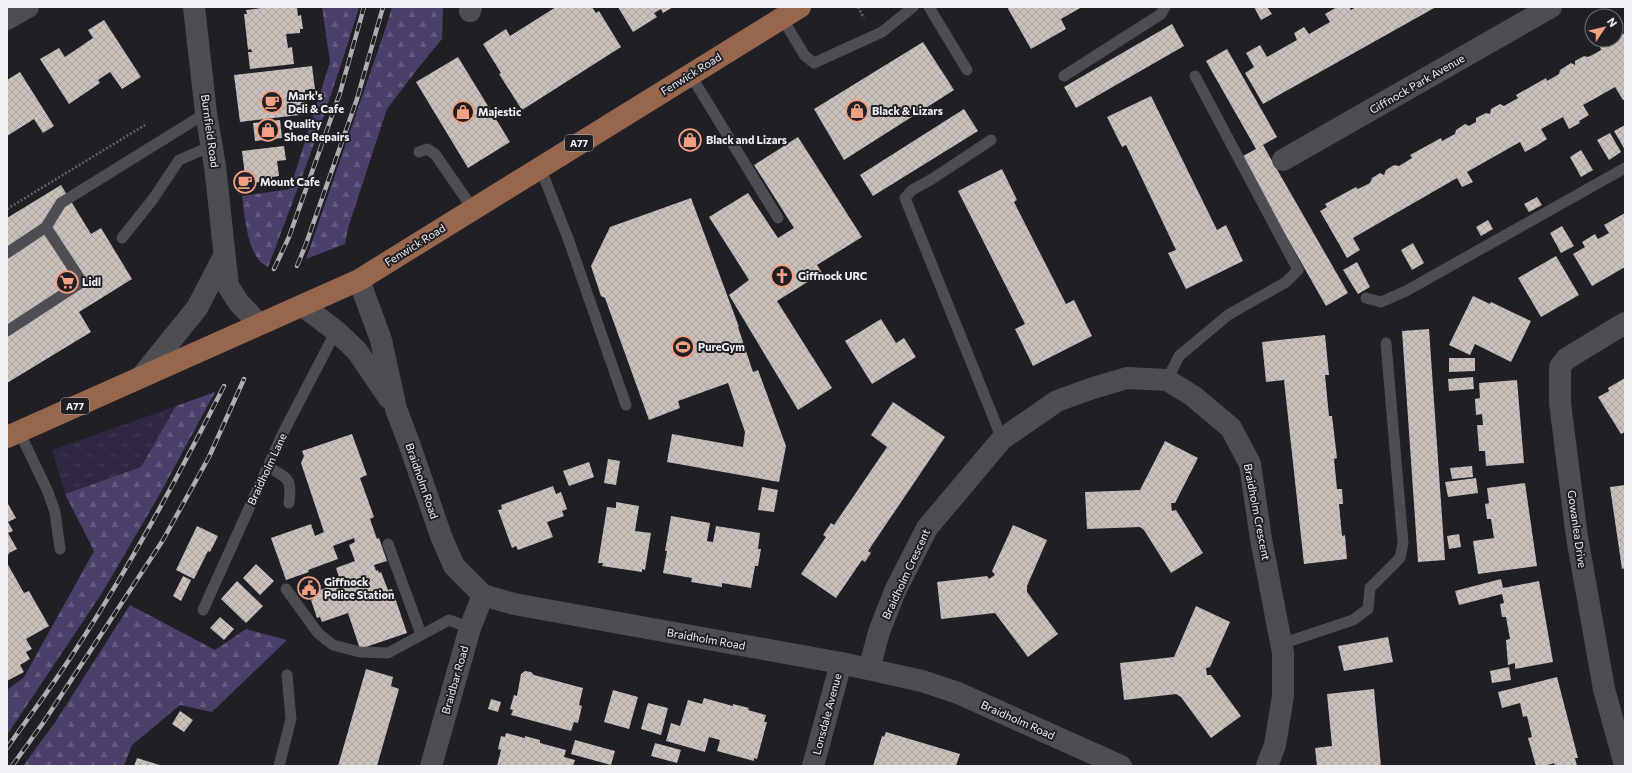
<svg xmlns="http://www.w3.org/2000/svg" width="1632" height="773" viewBox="0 0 1632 773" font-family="Commissioner,sans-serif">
<defs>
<pattern id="grass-tufts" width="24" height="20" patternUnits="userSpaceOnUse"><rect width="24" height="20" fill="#2f2741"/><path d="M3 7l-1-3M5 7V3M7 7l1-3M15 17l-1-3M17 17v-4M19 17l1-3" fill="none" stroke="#433c54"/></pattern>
<pattern id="forest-firs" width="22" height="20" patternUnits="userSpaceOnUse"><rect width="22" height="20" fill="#4c3f69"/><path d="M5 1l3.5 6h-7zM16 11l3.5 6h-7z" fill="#665b7f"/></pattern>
<pattern id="building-cross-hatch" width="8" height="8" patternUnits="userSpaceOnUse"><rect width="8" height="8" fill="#c9c0bc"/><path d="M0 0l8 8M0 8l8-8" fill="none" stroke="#a9a29f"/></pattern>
</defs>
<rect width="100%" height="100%" fill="#201f25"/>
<path fill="url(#grass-tufts)" d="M176 406 141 467 65 494 52 450Z"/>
<path fill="url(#forest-firs)" d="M322 7H359C333 95 301 181 268 267 247 258 245 216 242 196L290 189 330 62Z
M392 7H443L442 39 419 67 387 109 348 228 345 244 306 259 386 27Z
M215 392 161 492 102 593 7 735V690L24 677 94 551 65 494 141 467 176 406Z
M130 605 215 650 246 629 287 640 212 712 180 705 132 745 124 766H23L56 721Z"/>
<path fill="url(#building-cross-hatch)" d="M270 7H297L298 16 301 15 303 29H300V33L286 34 288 48 292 47 294 64 250 69 248 52H252L251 49 248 50 244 14H247L246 10Z
M556 7H592L596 13 599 11 621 47 522 110 499 74 501 73 483 44 506 29 510 36Z
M618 7H673L663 13 661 9 654 13 657 17 633 32Z
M1007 7H1082L1061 19 1066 29 1031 49Z
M1254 7H1267L1272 14 1261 20Z
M1337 7H1349L1351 10 1356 7H1436L1263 104 1245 73 1254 67 1246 53 1260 45 1267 57 1297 40 1294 33 1304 27 1309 34 1330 22 1325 14Z
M104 20 141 77 122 89 110 72 98 80 100 83 69 104 40 59 59 48 65 57 93 38 88 30Z
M1172 24 1184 46 1076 108 1064 87Z
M1625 33V99L1623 100 1615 87 1594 99 1583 105 1589 115 1579 121 1580 123 1569 129 1563 117 1541 129 1547 139 1536 146 1525 152 1520 142 1467 172 1473 182 1462 187 1457 178 1353 238 1360 250 1347 258 1320 211 1327 207 1325 204 1356 187 1358 189 1370 183 1372 178 1380 173 1384 175 1386 170 1394 165 1399 166 1412 158 1410 155 1441 138 1442 141 1455 134 1456 130 1465 124 1469 126 1476 122V118L1486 113 1490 114 1491 109 1500 104 1504 106 1518 98 1516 95 1546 78 1547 81 1554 77 1559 74 1560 70 1571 63 1575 65V61L1584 56 1588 57 1596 53 1601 50 1600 47 1612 40H1616V38Z
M923 42 954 90 844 160 814 109Z
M1227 49 1277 137 1263 145 1348 293 1326 306 1241 157 1256 149 1206 61Z
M458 57 510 142 468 168 416 82Z
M312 66 315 89 305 90 308 114 240 122 234 75Z
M20 72 54 126 43 133 34 119 7 136V91L8 90 7 80Z
M1151 96 1217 230 1226 225 1243 261 1186 289 1168 253 1176 250 1126 145 1122 147 1107 117Z
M964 109 978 131 873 196 860 175Z
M280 120 282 138 255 141 253 123Z
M1625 125V150L1614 131Z
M1610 133 1621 152 1609 160 1597 140Z
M798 137 862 237 817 265 822 273 777 301 832 388 798 410 729 295 749 280 709 217 748 193 778 238 794 228 754 165Z
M284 146 286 160 277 161 279 176 272 177V180L246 184 242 151Z
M1581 150 1593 170 1581 177 1570 157Z
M1002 169 1017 200 1014 202 1066 304 1074 300 1092 336 1033 366 1015 329 1025 324 958 191Z
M61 185 91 234 101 228 132 279 79 312 91 332 7 383V218Z
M1537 197 1542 205 1529 212 1524 204Z
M691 198 739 327H738L753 372 758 370 786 446 779 482 667 462 672 434 743 447 745 432 728 383 678 401 680 408 649 420 605 298 601 296 591 266 610 227Z
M1625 213V267L1592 286 1573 254 1585 247 1582 242 1595 234 1598 239 1609 233 1604 225Z
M1488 220 1493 229 1481 236 1476 227Z
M1562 226 1574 246 1561 253 1550 233Z
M1413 243 1424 263 1412 270 1401 250Z
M1556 256 1579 295 1541 317 1518 278Z
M1357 262 1370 287 1358 294 1343 270Z
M1473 296 1490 304 1491 302 1531 321 1511 362 1475 344 1470 355 1449 345Z
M881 319 896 343 904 338 916 357 872 384 845 341Z
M1429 329 1445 560 1418 562 1402 331Z
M1325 335 1329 375H1325L1329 416H1332L1337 458 1334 459 1337 489H1342L1343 504H1339L1342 536 1345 535 1347 559 1304 564 1284 380 1266 382 1262 342Z
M1449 358H1475V371L1449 372Z
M1473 377 1474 389 1449 391 1448 379Z
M1625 378V432L1621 434 1598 397 1609 391 1608 388Z
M1517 380 1524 463 1486 466 1485 451H1479L1477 425H1483L1482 414 1476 415 1475 399 1480 398 1479 383Z
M893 402 945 437 868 551 871 553 865 562 862 560 836 598 801 574 826 537 823 535 831 523 834 525 887 447 871 435Z
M352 434 367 475 360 478 374 517 370 519 377 539 379 538 387 561 374 565 376 571 378 570 379 573 381 572 388 590 392 589 407 633 360 649 348 613 322 622 320 617 317 618 311 600 313 599 311 593 341 583 336 568 355 561 349 545 355 542 354 538 333 546 338 559 308 570 309 572 286 580 271 538 311 524 315 536 324 532 301 463 304 456 302 451Z
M1165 441 1198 458 1175 503H1171L1172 511 1176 510 1203 553 1171 573 1144 530 1140 527 1087 529 1085 492 1140 490Z
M608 459 620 461 616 485 604 483Z
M589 462 594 477 569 486 563 471Z
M1472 466 1473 477 1452 479 1450 468Z
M1476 478 1478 493 1448 497 1445 482Z
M1525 483 1537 566 1478 574 1473 541 1494 538 1491 519H1487L1485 504 1489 503 1487 488Z
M1625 485V568L1622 569 1610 487Z
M553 486 556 494 561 492 567 509 562 511 564 516 547 522 553 537 518 550 516 546 512 548 498 510 502 509 501 505Z
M762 487 778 490 774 512 758 510Z
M7 502 16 518 8 522 13 531 8 533 17 549 9 553 7 558Z
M616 502 639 506 635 531 651 533 645 570 642 569V572L602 566 603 563H598L607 507 616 508Z
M671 516 710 523 707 541 713 542 716 526 760 533 758 549H761L758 566H755L751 588 722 583V587L691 582 692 578 663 573 667 551H665Z
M1013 525 1047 540 1027 586V592L1058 634 1028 657 995 613 941 619 938 590 937 582 987 576 989 579 995 575 992 571Z
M197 526 218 536 210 552 208 551 194 579 176 570Z
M1459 534 1461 547 1449 549 1447 536Z
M7 563 24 593 29 591 49 626 26 639 32 649 26 652 30 659 20 665 24 672 7 681Z
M256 564 274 581 260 595 243 578Z
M183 576 191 580 181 601 173 596Z
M1501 579 1503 588 1539 581 1553 662 1515 669V663L1508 665 1506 640 1510 639 1506 617H1502L1500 604 1504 603 1502 594 1459 605 1455 591Z
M237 581 263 606 246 623 221 599Z
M1196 606 1230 622 1210 667 1206 668 1207 675H1211L1241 716 1211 738 1181 697 1176 694 1124 700 1120 663 1174 657Z
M220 617 234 629 224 640 210 628Z
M1388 637 1393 662 1344 671 1338 646Z
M1509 667 1511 680 1492 683 1490 671Z
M366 669 393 677 391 686 399 689 377 766H338Z
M525 671 531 672 534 675 583 688 579 705 582 706 578 723 574 722 571 731 511 715 513 710 510 709 514 695 517 696 521 674Z
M1557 677 1578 758H1575L1577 766H1555L1554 763 1545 766H1536L1528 738 1532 737 1527 716 1523 717 1520 703 1502 708 1498 692Z
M1374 689 1381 766H1317L1315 748 1332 746 1327 694Z
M613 690 638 697 629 729 604 722Z
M704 698 733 706V704L749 708 748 710 766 715 764 722H767L757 759 754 758V761L717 751 720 740 709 737 705 752 666 741 671 723 680 726 688 700 702 704Z
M491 699 501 702 498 712 488 709Z
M648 703 668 708 661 735 641 729Z
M180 711 193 720 184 732 172 724Z
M886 732 960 754 956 766H873L882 736 884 737Z
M506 733 525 738V736L540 740V743L566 750 564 757 575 760 573 766H497L501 750 498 749 501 736 505 737Z
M575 740 615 751 611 765 571 754Z
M655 743 681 750 677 763 651 756Z
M137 758 163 766H134Z"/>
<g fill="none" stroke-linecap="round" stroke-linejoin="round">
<path stroke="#636268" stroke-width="2.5" stroke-dasharray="2 2" stroke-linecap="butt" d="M858 7 864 18
M7 209 145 125"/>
<path stroke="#4f4d54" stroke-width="11" d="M929 7 967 70
M782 18 805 56 814 63 882 32 913 7
M690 74 778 218
M1064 76 1161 14 1165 7
M991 140 932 179 912 190 905 198 1002 439
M419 152 427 149 435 154 473 209
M540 167 569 241 626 405
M122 238 153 199 179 160 212 146
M7 253 46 227 61 203 206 113
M1366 298 1381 302 1406 291 1625 168
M7 331 82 282 46 227
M1167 380 1179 356 1228 315 1286 282 1298 270 1195 76
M19 431 48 492 55 512 60 549
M268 467C289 479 292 478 289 503
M388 544 421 634
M286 589 318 633 333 645 360 652 388 653 449 620 470 628
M203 610 283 433 336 331
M1281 644 1353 620 1368 609 1370 588 1400 558 1403 543 1386 343
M279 766 291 719 287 675"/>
<path stroke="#4f4d54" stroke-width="22" d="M194 7 206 113 215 166 228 286 239 303 259 324
M470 11 471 7
M7 19 28 7
M1283 160 1551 7
M1625 323 1566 359 1560 367V403L1577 537 1604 689 1625 765
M142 376 197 308 224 256
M869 669 879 632 895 591 927 528 1002 439 1057 401 1093 388 1127 378 1167 380 1193 396 1231 428 1250 464 1261 539 1283 653V696L1275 745 1267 766
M431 766 470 628 483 595
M813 766 841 663"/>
<path stroke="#4f4d54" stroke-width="22" d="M359 280 381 340 396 409 409 443 441 536 454 566 483 595 514 604 841 663 922 681 958 693 1121 766
M303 306 336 331 357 351 389 398"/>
<path stroke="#97664c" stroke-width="22" d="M7 437 359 280 800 7"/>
<g stroke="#aeadb2" stroke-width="4.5">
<path id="rail" d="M297 266 306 244 357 99 383 7
M274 269 289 237 340 93 364 7
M7 748C31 714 56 681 78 646 132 563 179 475 224 386
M12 766 43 723 163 540 209 457 244 379"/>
</g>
<use href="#rail" stroke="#201f25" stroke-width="3" stroke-dasharray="9" stroke-linecap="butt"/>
</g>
<defs>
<g id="cafe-ring" transform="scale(1.15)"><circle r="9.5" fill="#201f25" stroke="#f2a081" stroke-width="1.5"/><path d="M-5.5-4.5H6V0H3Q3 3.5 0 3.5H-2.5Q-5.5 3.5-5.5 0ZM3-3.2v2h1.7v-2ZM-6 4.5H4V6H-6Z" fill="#f2a081"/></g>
<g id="shop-ring" transform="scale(1.15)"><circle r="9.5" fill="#201f25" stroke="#f2a081" stroke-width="1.5"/><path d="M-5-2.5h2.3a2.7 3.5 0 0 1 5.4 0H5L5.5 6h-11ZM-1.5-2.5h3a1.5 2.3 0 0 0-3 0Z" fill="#f2a081"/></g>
<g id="church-ring" transform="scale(1.15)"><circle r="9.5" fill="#201f25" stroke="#f2a081" stroke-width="1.5"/><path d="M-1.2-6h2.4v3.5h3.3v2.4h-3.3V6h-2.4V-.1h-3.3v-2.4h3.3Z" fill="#f2a081"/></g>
<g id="supermarket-ring" transform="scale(1.15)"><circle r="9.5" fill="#201f25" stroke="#f2a081" stroke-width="1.5"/><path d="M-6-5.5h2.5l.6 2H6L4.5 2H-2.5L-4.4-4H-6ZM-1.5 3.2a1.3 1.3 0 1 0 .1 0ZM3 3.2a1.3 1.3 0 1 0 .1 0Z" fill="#f2a081"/></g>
<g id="stadium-ring" transform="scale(1.15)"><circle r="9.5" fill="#201f25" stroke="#f2a081" stroke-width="1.5"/><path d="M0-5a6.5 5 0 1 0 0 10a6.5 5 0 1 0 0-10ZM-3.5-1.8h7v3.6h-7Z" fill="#f2a081"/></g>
<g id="civic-ring" transform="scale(1.15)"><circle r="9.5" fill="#201f25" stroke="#f2a081" stroke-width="1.5"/><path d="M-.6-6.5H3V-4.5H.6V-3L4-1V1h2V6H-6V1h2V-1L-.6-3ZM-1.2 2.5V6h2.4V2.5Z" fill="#f2a081"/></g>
</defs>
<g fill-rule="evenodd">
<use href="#cafe-ring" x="272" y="102"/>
<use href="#shop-ring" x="857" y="111"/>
<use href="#shop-ring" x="463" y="112"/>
<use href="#shop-ring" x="268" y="130"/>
<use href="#shop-ring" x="690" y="140"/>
<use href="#cafe-ring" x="245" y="182"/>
<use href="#church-ring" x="782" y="276"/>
<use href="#supermarket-ring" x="67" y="282"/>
<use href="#stadium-ring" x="683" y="347"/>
<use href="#civic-ring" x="309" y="588"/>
</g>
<g text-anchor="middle" stroke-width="4" stroke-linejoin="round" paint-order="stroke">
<g fill="#201f25" stroke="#b2b1b6" stroke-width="1">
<rect x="565" y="135" width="28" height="16" rx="3"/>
<rect x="61" y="398" width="28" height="16" rx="3"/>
</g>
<g font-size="10" font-weight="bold" fill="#f1f0f4">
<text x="579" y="147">A77</text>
<text x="75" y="410">A77</text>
</g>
<g font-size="11" fill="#f1f0f4" stroke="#201f25">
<text transform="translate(691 74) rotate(-32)" y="4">Fenwick Road</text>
<text transform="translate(1417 84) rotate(-30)" y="4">Giffnock Park Avenue</text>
<text transform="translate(210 131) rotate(82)" y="4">Burnfield Road</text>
<text transform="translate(415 245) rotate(-32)" y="4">Fenwick Road</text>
<text transform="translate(267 469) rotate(-65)" y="4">Braidholm Lane</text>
<text transform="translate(422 481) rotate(71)" y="4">Braidholm Road</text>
<text transform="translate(1257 512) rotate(79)" y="4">Braidholm Crescent</text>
<text transform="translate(1577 529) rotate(82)" y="4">Gowanlea Drive</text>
<text transform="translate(906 574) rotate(-65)" y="4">Braidholm Crescent</text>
<text transform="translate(706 639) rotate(10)" y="4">Braidholm Road</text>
<text transform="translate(455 680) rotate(-74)" y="4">Braidbar Road</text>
<text transform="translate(827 714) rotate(-75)" y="4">Lonsdale Avenue</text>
<text transform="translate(1018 720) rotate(24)" y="4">Braidholm Road</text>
</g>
<g font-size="11" font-weight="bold" fill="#f1f0f4" stroke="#201f25" text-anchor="start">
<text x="288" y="100">Mark's<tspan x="288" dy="13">Deli &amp; Cafe</tspan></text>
<text x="872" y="115">Black &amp; Lizars</text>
<text x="478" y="116">Majestic</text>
<text x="284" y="128">Quality<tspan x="284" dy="13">Shoe Repairs</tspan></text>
<text x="706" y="144">Black and Lizars</text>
<text x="260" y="186">Mount Cafe</text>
<text x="798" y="280">Giffnock URC</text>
<text x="82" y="286">Lidl</text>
<text x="698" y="351">PureGym</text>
<text x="324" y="586">Giffnock<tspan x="324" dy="13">Police Station</tspan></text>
</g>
</g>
<rect width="1632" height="773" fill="none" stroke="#f1f0f4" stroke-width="16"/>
<g transform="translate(1604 28) rotate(55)"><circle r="19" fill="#201f25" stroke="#747378"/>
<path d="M0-3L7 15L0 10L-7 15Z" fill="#f2a081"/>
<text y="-6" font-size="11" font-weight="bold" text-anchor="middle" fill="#f1f0f4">N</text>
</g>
</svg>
